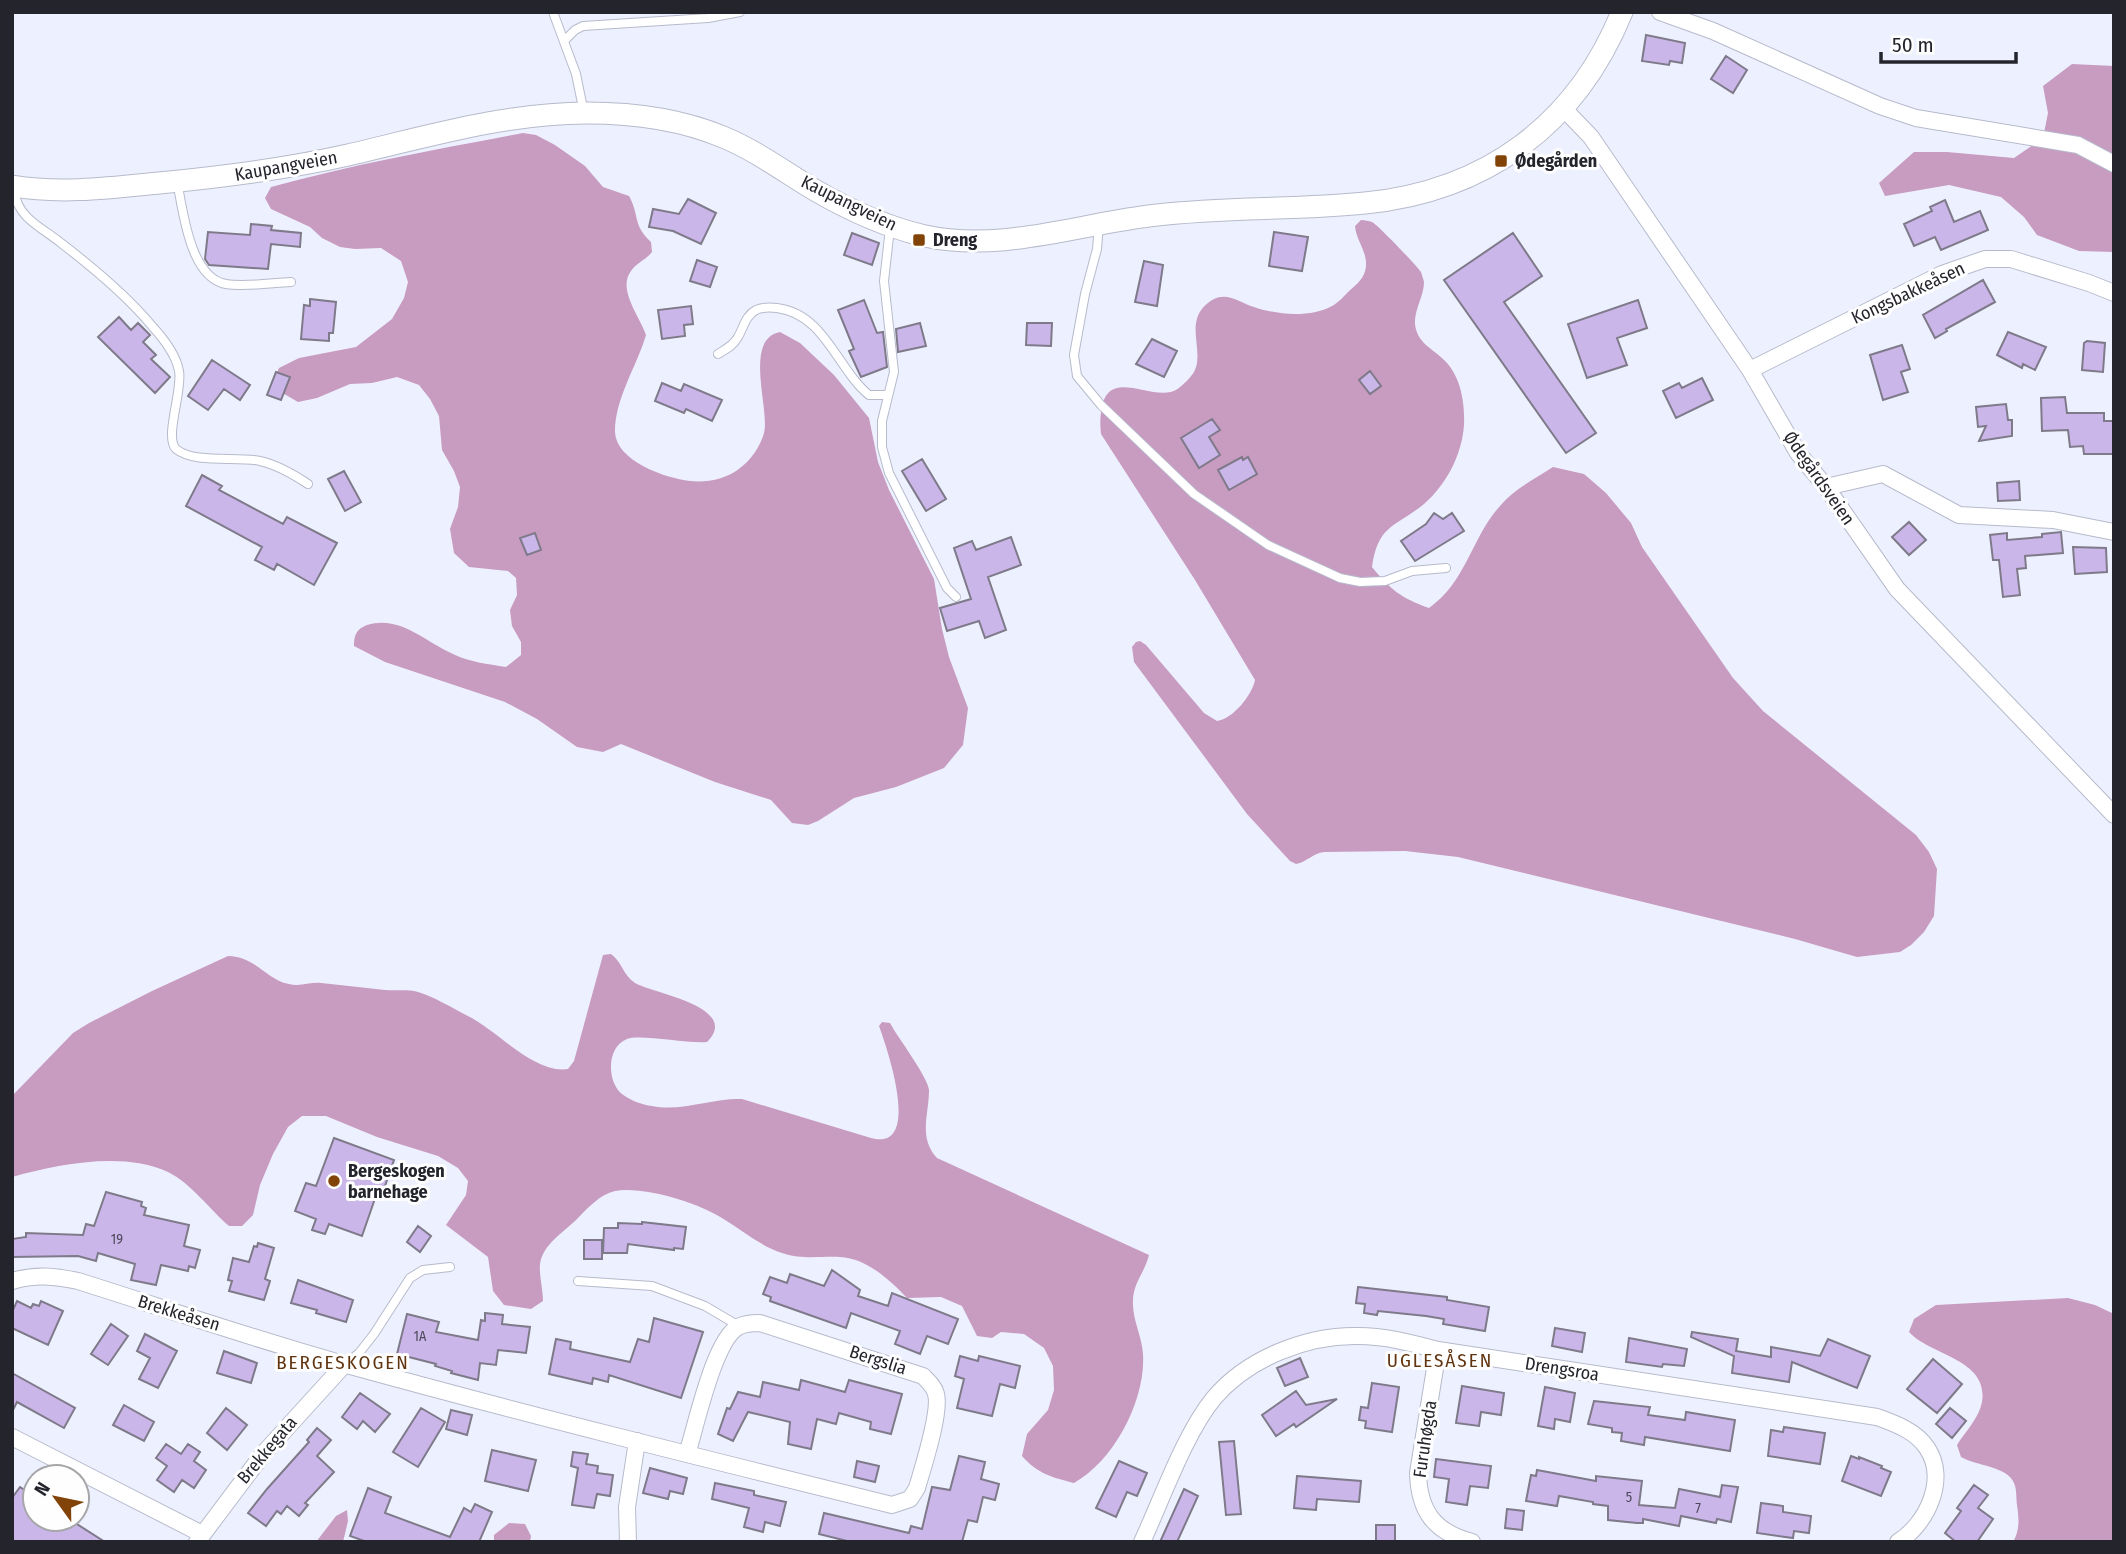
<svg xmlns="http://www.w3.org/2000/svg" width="2126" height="1554" viewBox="0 0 2126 1554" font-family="'Fira Sans Condensed',sans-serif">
<rect width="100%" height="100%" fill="#edf1ff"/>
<path fill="#c89bc1" d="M2072 64 2114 66V252L2079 251 2037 235 2024 217 2001 197 1949 185 1885 196 1879 183 1914 152H1947L2014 158 2043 138 2048 113 2043 86Z
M523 133 536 135 555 145 585 166 603 187 629 196C640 216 632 224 651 242L652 252C646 260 636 263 631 271 617 289 640 317 646 335 637 366 615 398 615 432 616 461 665 478 690 481 706 483 727 479 740 468 751 460 760 447 764 433 770 409 743 339 780 332L800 343 834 375 869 418 878 462 889 490 934 579 942 629 949 657 968 708 963 745 944 768 896 787 854 798 818 821 808 825 792 823 771 800 715 782 621 744 603 752 577 747 537 719 505 702 385 662 354 646C354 636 356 629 367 625 400 615 424 641 453 654 469 662 488 664 506 667L521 655V642L512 626 510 610 517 595 516 578 508 571 469 567 454 553 450 529 458 507 460 487 454 471 442 450 439 416 430 399 419 385 397 377 372 383 350 384 317 398 298 402 279 391 273 382 279 368 299 358 356 347 392 319 404 298 408 282 401 261 381 248 355 249 340 247 322 238 310 227 271 209 265 198 271 187C354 164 439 149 523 133Z
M1361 220C1365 220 1369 221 1372 222 1377 224 1417 266 1421 272 1421 272 1424 281 1424 282 1424 296 1414 310 1415 324 1417 343 1432 348 1444 360 1461 376 1465 403 1464 425 1462 455 1446 485 1424 504 1396 527 1378 524 1372 567 1391 590 1401 598 1429 608 1467 581 1471 538 1500 506 1514 489 1535 479 1553 467L1584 474 1606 493 1631 523 1642 547 1733 678 1763 711 1916 835 1929 852 1937 869 1934 916 1924 932 1911 945 1900 952 1857 957 1795 939 1458 857 1405 851 1324 852C1313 853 1307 862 1296 864L1290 861 1247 814 1134 662 1132 647 1136 642 1140 641 1146 645 1204 713 1217 721C1233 719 1252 695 1255 680L1195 580 1101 434C1100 424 1100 417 1102 407 1110 365 1157 406 1179 388 1184 384 1191 377 1194 372 1206 350 1180 318 1214 299 1228 292 1241 303 1254 307 1277 315 1310 318 1332 306 1338 303 1344 296 1348 292 1357 284 1365 278 1366 266 1367 251 1356 240 1355 226Z
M611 954C622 962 623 975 635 983 652 993 742 1007 707 1042 687 1044 641 1034 627 1039 606 1047 607 1082 622 1094 630 1100 642 1105 652 1106 682 1112 712 1098 742 1099L871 1138C923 1152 887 1048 879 1026L882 1022 890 1023C898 1038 928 1077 929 1090 929 1115 918 1137 937 1158L1149 1255C1145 1272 1133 1283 1133 1301 1132 1319 1142 1336 1143 1354 1146 1400 1114 1461 1074 1483 1051 1477 1038 1474 1022 1456L1027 1434 1048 1410 1054 1390 1053 1366 1044 1348 1024 1334 1001 1332 992 1338 977 1336 962 1306 941 1297 907 1298C890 1280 866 1258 840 1257 819 1256 804 1260 782 1253 760 1246 742 1230 722 1218 698 1203 644 1186 615 1191 600 1194 587 1209 577 1219 564 1232 543 1244 540 1264 539 1275 543 1290 543 1301L531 1309 504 1305 493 1291 488 1257 446 1225 466 1195 468 1181 458 1168 438 1156 377 1137 326 1116H302L288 1127 273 1154 260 1185 253 1215 242 1226H229C209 1209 192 1184 168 1172 124 1151 57 1164 12 1177V1096L73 1033 89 1023 152 991 228 956C257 957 265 979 289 984 300 987 310 982 321 983 343 985 364 988 385 990 396 991 408 989 418 992 434 997 451 1007 466 1015 498 1030 533 1074 568 1069L574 1061 603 955Z
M2068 1298 2095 1305 2114 1314V1542H2013C2020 1530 2019 1519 2017 1505 2016 1499 2017 1489 2014 1483 2007 1466 1976 1466 1961 1457L1957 1445C1965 1432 1979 1418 1982 1402 1989 1359 1931 1356 1909 1332L1914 1319 1936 1305Z
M347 1510 348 1521 343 1542H316L336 1516Z
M509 1523 525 1524 531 1536 530 1542H494V1535Z"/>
<path fill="#cbb6ea" stroke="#7f7a89" stroke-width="2" d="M1646 35 1685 43 1682 63 1670 61 1669 65 1642 61Z
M1726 56 1747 70 1733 93 1711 79Z
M688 199 716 213 701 244 673 231 649 227 653 209 679 214Z
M1945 200 1954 222 1980 211 1988 230 1941 250 1935 237 1914 246 1904 224 1932 211 1930 207Z
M251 224 272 226 271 230 301 233 300 247 271 244 268 269 209 265 205 259 208 232 250 235Z
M1274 232 1308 237 1302 271 1269 266Z
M852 233 879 243 872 265 844 255Z
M1513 233 1542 276 1504 302 1596 433 1566 453 1444 280Z
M697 260 717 267 710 287 690 281Z
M1144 261 1163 265 1157 306 1135 302Z
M1983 280 1995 302 1946 329 1947 331 1935 338 1923 315Z
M310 299 336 302 333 333H329V341L301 339 304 305 310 306Z
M864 300 877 333 883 332 887 367 861 377 849 351 854 349 838 310Z
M1638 300 1647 328 1617 338 1627 365 1587 378 1568 324Z
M691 306 693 324 684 325 685 336 662 339 658 310Z
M119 317 131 330 138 323 150 335 143 342 156 355 151 359 170 377 155 393 98 337Z
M920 323 926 346 898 352 896 329Z
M1027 323H1052L1051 346 1026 345Z
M2008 332 2046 347 2035 370 2023 364 2022 368 1997 355Z
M1152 339 1177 351 1164 377 1136 364Z
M2087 341 2105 343 2103 372 2082 370 2084 343Z
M1902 345 1910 369 1901 372 1908 392 1883 400 1870 355Z
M212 360 250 385 240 400 224 389 208 410 188 396Z
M1370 371 1381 386 1370 394 1359 380Z
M276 372 290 377 281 400 267 395Z
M1702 378 1713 400 1676 418 1663 391 1679 383 1682 388Z
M662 383 681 391 684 384 722 400 712 421 686 409 684 413 655 401Z
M2065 397 2067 413H2104V421H2114V454H2084L2083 446 2070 447 2068 430 2042 431 2041 398Z
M2006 404 2008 420H2012V436L1979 441 1986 426 1978 427 1976 407Z
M1212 419 1220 430 1209 437 1220 455 1199 468 1181 438Z
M1242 457 1243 460 1248 457 1257 474 1229 490 1218 470Z
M922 459 946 499 926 511 902 471Z
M344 471 361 502 345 511 328 479Z
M202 475 222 486 219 490 283 524 287 517 337 543 314 585 277 564 274 570 255 560 262 547 186 506Z
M2019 481 2020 500 1998 501 1997 483Z
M1434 513 1443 519 1452 513 1464 531 1415 561 1401 541 1426 524Z
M1909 522 1926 540 1909 555 1892 537Z
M2061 532 2063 553 2025 556 2026 568 2017 569 2020 595 2003 597 1999 560H1993L1990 535 2007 533V540L2042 537V534Z
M535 533 541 550 527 555 520 538Z
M1011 537 1021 565 988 577 1006 630 985 638 979 621 947 631 940 608 971 599 954 548 972 541 976 550Z
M2073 547 2106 548 2107 572 2075 574Z
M334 1138 394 1160 384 1189 379 1187 362 1236 329 1224 325 1234 312 1230 316 1219 295 1211 306 1183 316 1186Z
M106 1192 142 1202 141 1206 146 1208 144 1215 189 1225 184 1246 200 1250 195 1268 189 1266 188 1271 161 1265 156 1285 131 1280 135 1264 98 1253 96 1261 78 1256 12 1257V1239L26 1237V1233L83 1235 86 1224 94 1226Z
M642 1222 686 1227 683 1249 674 1248V1250L628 1244 627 1253H603L604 1228H618V1223L642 1224Z
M418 1226 431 1236 420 1252 407 1242Z
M584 1240H602V1259H584Z
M258 1243 274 1248 265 1279 270 1281 264 1300 229 1291 232 1281 228 1280 233 1258 249 1262 254 1246 257 1247Z
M832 1270 860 1290 858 1296 888 1306 892 1293 958 1319 948 1344 927 1336 920 1354 895 1344 900 1331 851 1313 846 1328 770 1301 771 1297 763 1294 770 1277 787 1283 790 1274 824 1286Z
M298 1280 353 1300 346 1322 316 1313 317 1310 291 1303Z
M1358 1287 1447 1297V1300L1489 1307 1485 1331 1443 1324 1444 1319 1426 1316 1378 1311 1377 1315 1364 1313 1365 1304 1356 1303Z
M17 1301 31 1308 33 1304 39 1306 41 1301 63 1311 48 1345 12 1328V1312Z
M485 1313 503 1315 502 1324 530 1327 526 1353 498 1350 496 1365 480 1363 478 1380 451 1373 452 1371 435 1366 436 1364 397 1354 407 1314 439 1322 436 1332 478 1340 481 1320 485 1321Z
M654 1318 703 1332 681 1398 609 1375 608 1382 593 1378 592 1384 549 1374 556 1339 571 1342 570 1349 630 1362 638 1339 649 1342Z
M111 1324 128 1336 108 1365 91 1354Z
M1555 1328 1585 1333 1582 1352 1552 1346Z
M1692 1332 1738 1339 1736 1351 1771 1357V1347L1820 1356 1828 1339 1870 1356 1857 1388 1792 1362 1789 1382 1732 1373 1734 1356 1691 1337Z
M145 1334 177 1351 158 1388 139 1379 150 1358 137 1351Z
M1629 1338 1687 1349 1684 1366 1663 1364 1662 1367 1626 1362Z
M224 1351 257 1363 251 1383 217 1373Z
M960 1356 978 1361 979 1356 1020 1366 1015 1388 1000 1384 992 1416 957 1408 964 1379 955 1376Z
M1300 1358 1308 1377 1285 1386 1277 1368Z
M1933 1359 1962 1384 1937 1413 1907 1389Z
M12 1373 75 1408 64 1428 17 1402 12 1412Z
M801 1380 845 1392 849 1380 902 1394 891 1434 870 1429 871 1422 839 1413 836 1424 817 1419 811 1449 788 1444 790 1422 748 1412 733 1441 718 1434 727 1408 730 1409 738 1392 760 1397 763 1382 799 1390Z
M1372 1383 1399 1387 1392 1432 1365 1428 1366 1421 1359 1420 1361 1407 1368 1408Z
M1462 1386 1504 1393 1501 1415 1481 1412 1479 1426 1456 1423Z
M1545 1387 1575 1393 1570 1422 1555 1419 1554 1429 1538 1426Z
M1296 1391 1306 1405 1337 1399 1296 1427 1294 1424 1276 1436 1262 1415Z
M360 1393 390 1414 375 1432 363 1421 357 1429 342 1417Z
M1594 1401 1650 1407 1648 1415 1685 1420 1686 1412 1735 1420 1730 1451 1645 1437 1644 1445 1621 1441 1622 1433 1612 1432V1428L1588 1424Z
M124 1405 154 1422 144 1441 113 1425Z
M226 1408 247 1425 227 1450 207 1433Z
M421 1408 445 1422 418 1467 393 1452Z
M1950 1408 1966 1421 1952 1438 1936 1424Z
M451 1410 472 1415 467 1435 446 1429Z
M1784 1427 1825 1433 1820 1464 1768 1456 1771 1430 1783 1432Z
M317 1428 331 1440 317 1456 334 1472 305 1503 308 1505 299 1516 287 1506 281 1514 277 1511 266 1526 248 1513 267 1489 309 1442 307 1440Z
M1234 1441 1241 1514 1226 1515 1219 1442Z
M166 1444 181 1454 188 1444 200 1452 194 1461 206 1470 194 1488 182 1480 174 1492 157 1480 167 1466 156 1458Z
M492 1450 536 1460 528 1491 485 1481Z
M573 1452 588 1454 586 1464 598 1466 597 1473 613 1475 610 1496 597 1494 594 1508 572 1505 578 1468 571 1466Z
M959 1456 985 1462 981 1479 999 1484 995 1500 983 1497 977 1522 968 1520 962 1542H851L819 1534 824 1513 909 1533 911 1526 922 1529 932 1487 950 1490Z
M1851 1456 1859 1459V1457L1882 1466 1881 1468 1891 1472 1881 1496 1842 1481Z
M1436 1459 1491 1466 1488 1488 1470 1486 1467 1505 1446 1502 1449 1479 1434 1477Z
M857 1461 879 1466 875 1482 854 1477Z
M1119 1461 1147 1473 1137 1496 1127 1492 1116 1517 1096 1508Z
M650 1468 687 1478 683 1494 670 1491 668 1499 643 1493Z
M1537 1470 1596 1481V1476L1642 1481 1639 1505 1675 1508 1679 1489 1720 1497 1722 1485 1738 1487 1731 1522 1717 1519 1716 1523 1681 1516 1679 1526 1643 1519V1523H1637L1608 1520V1506L1593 1504V1502L1559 1496 1557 1506 1526 1501 1531 1475 1536 1476Z
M1297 1476 1361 1481 1359 1502 1317 1499 1316 1510 1294 1508Z
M715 1483 754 1491V1495L786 1502 780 1526 765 1522 763 1532 744 1527 749 1508 712 1499Z
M1974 1485 1988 1495 1978 1508 1993 1519 1977 1542H1956L1945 1533 1961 1511 1957 1508Z
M20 1487 35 1497V1519H69L105 1542H12V1498Z
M368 1488 391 1497 385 1513 450 1537 464 1508 471 1512 475 1504 492 1512 479 1542H367L350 1536Z
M1184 1489 1198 1496 1177 1542H1160Z
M1761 1503 1783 1506V1512L1811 1516 1809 1533 1794 1531 1793 1538 1757 1533Z
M1507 1509 1524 1511 1522 1530 1505 1528Z
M1376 1525H1395V1542H1376Z"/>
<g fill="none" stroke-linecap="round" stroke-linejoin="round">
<g stroke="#b6bacb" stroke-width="10">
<path id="lane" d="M553 12 576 74 584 113
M564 41 575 30 583 26 708 18 740 12
M177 181C183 211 190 278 226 284 246 287 271 283 291 282
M14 189C15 200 19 209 27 217 37 227 50 234 61 243 91 266 128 297 152 326 163 338 176 354 179 371 183 390 164 437 176 449 194 464 237 456 260 461 278 465 293 474 308 484
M1099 225 1097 249 1085 294 1074 355 1077 376 1101 405 1194 494 1268 545 1340 578 1360 582 1385 581 1412 571 1446 568
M890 228 884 281 894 372 882 421V447L889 473 947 588 956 597
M718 354C726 349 734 345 738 337 744 327 745 316 756 310 763 307 770 307 777 308 825 314 837 369 869 395H888
M578 1281 652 1286 705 1306 739 1326
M344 1365 359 1353 374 1334 410 1278 423 1270 450 1267"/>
</g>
<g stroke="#b6bacb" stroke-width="18">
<path id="street" d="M1660 12 1713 31 1880 106 1916 118 2078 145 2114 164
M1564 109 1591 137 1750 370 1798 453 1826 487 1897 589 2114 815
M1750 370 1942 274 1985 259H2011L2089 283 2114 293
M1826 487 1883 474 1959 515 2053 520 2114 532
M12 1281C36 1274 54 1276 78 1281 167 1309 257 1340 347 1365 528 1415 710 1460 892 1505L910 1499 917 1488C923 1467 941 1412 936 1394 934 1386 928 1381 923 1376L760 1323C753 1323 745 1323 738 1327 714 1340 696 1426 687 1454
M1438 1350 1418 1473C1419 1511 1434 1532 1472 1542
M12 1437 202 1534
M197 1542 263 1454 344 1365
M628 1542 627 1507 637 1441
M1142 1542C1162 1499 1185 1433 1214 1398 1248 1358 1307 1335 1358 1336 1386 1336 1411 1343 1438 1350L1877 1417C1896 1424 1916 1431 1927 1448 1948 1479 1927 1524 1898 1542"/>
</g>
<g stroke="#b6bacb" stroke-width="23">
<path id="secondary" d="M12 186C62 194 109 188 159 183 222 177 286 169 348 155 426 137 506 113 587 113 633 113 680 119 723 137 755 150 783 171 813 189 847 209 886 227 925 236 1002 253 1081 223 1157 215 1226 207 1296 210 1365 203 1486 191 1576 125 1622 12"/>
</g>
<use href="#lane" stroke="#fff" stroke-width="8"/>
<use href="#street" stroke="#fff" stroke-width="16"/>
<use href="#secondary" stroke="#fff" stroke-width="21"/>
</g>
<g fill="#824308" stroke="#fefefe" stroke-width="2.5">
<rect x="1494" y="154" width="14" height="14" rx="3.5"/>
<rect x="912" y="233" width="14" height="14" rx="3.5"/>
<circle cx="334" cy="1181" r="7"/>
</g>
<g text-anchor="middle" stroke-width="6" stroke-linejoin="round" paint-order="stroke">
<g font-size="14" fill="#4e495c">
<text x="117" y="1244">19</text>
<text x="420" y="1341">1A</text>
<text x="1629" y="1502">5</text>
<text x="1698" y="1513">7</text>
</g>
<g font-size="18" font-weight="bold" fill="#24252c" stroke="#fefefe" text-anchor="start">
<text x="1515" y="167">Ødegården</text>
<text x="933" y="246">Dreng</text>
<text x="348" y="1177">Bergeskogen<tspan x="348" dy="21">barnehage</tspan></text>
</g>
<g font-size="18" fill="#24252c" stroke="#fefefe">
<text transform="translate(286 166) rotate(-10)" y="6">Kaupangveien</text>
<text transform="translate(849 203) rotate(26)" y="6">Kaupangveien</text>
<text transform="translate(1908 293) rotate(-25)" y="6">Kongsbakkeåsen</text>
<text transform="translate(1819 478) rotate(55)" y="6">Ødegårdsveien</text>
<text transform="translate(179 1313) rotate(17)" y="6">Brekkeåsen</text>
<text transform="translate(878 1360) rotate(18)" y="6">Bergslia</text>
<text transform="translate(1562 1369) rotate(9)" y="6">Drengsroa</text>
<text transform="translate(1425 1439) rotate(-82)" y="6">Furuhøgda</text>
<text transform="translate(267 1450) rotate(-50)" y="6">Brekkegata</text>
</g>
<g font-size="19" letter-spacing="2" fill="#613410" stroke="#fefefe">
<text x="1440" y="1367">UGLESÅSEN</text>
<text x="343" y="1369">BERGESKOGEN</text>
</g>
</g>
<rect width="2126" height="1554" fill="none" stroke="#24252c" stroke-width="28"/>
<g transform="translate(56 1498) rotate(303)"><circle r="33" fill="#fefefe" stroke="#a7a7aa" stroke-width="2"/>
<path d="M0-5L12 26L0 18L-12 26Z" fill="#824308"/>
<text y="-10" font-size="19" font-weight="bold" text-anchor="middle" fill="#24252c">N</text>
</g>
<path d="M1881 52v10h135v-10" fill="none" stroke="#24252c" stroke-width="3.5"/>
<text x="1892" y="52" font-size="21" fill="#24252c" stroke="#fefefe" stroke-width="5" paint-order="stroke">50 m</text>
</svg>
